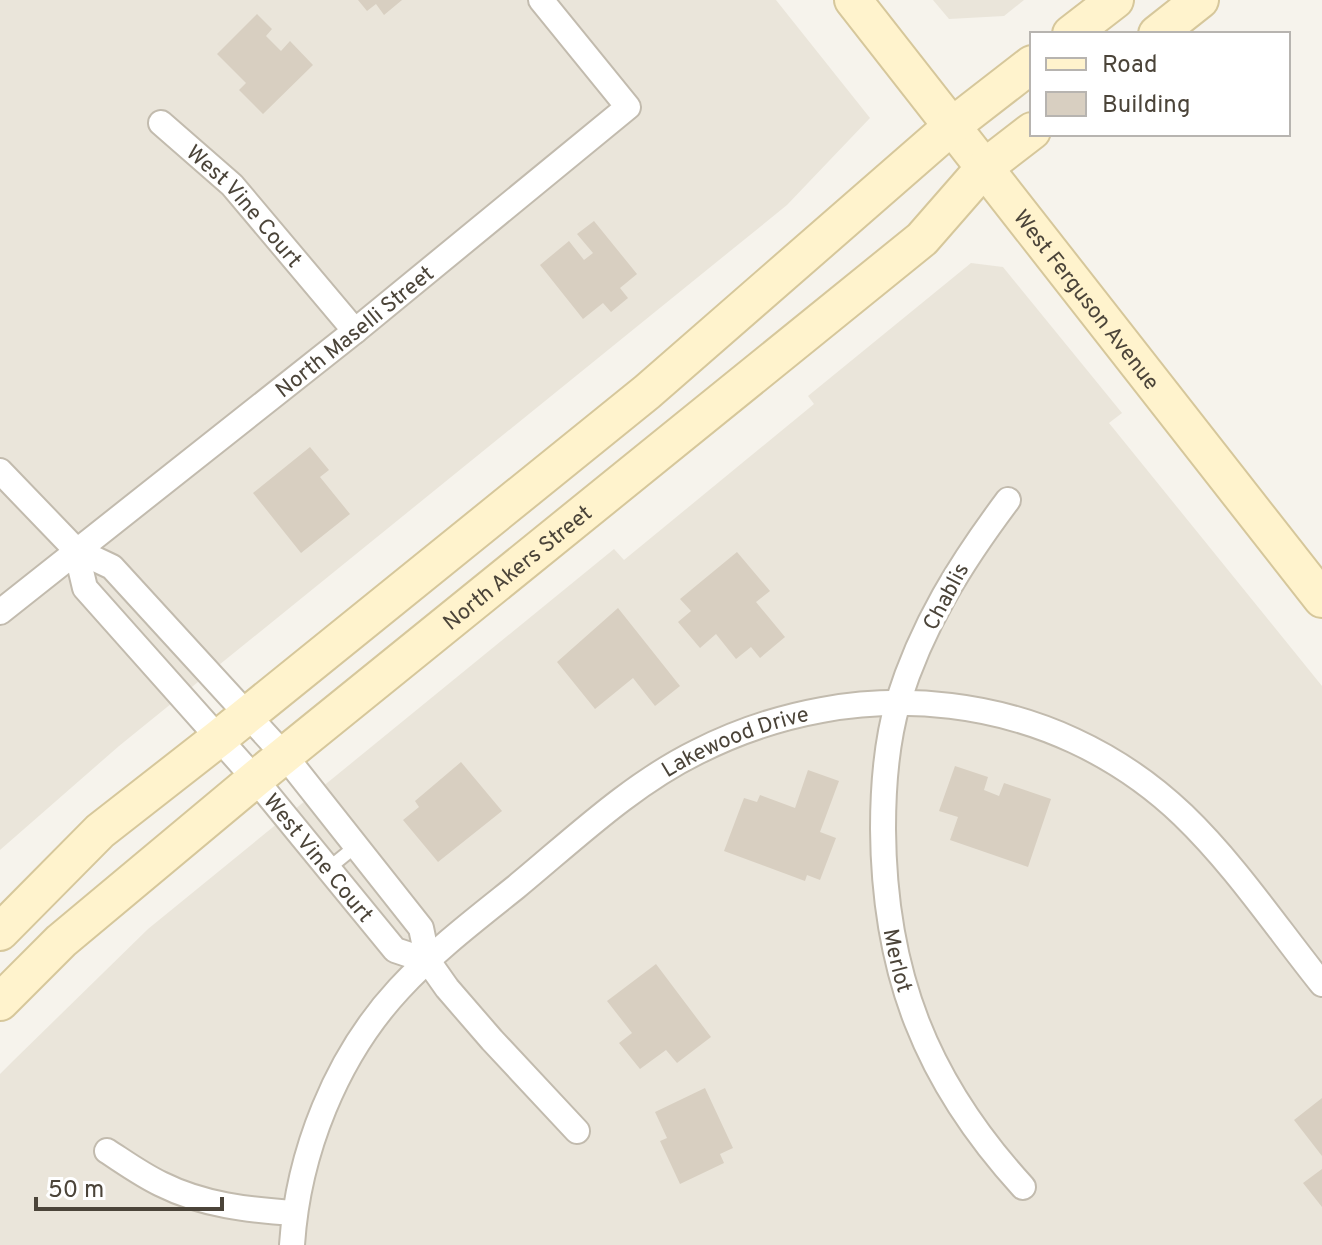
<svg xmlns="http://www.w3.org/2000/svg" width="1322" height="1245" viewBox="0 0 1322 1245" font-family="Overpass,sans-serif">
<rect width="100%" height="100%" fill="#f6f3ec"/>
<path fill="#eae5da" d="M0 0H776L870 118 787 205 119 746 0 850Z
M933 0H1024L1004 16 949 19Z
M971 263 1003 267 1122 413 1109 423 1322 686V1245H0V1074L12 1062 148 929 614 549 624 560 814 404 808 396Z"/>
<path fill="#d8cfc1" d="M358 0H402L384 15 376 4 367 11Z
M257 14 272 29 266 36 281 51 290 41 313 65 263 114 239 90 246 83 217 54Z
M594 221 637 274 620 288 628 298 611 312 603 303 583 319 540 265 569 241 584 260 593 253 577 234Z
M310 447 329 470 320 477 350 514 301 553 253 493Z
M737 552 770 591 756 602 785 637 760 658 751 647 736 659 716 634 700 648 678 622 691 611 680 599Z
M618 608 680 686 655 706 633 678 595 709 557 662Z
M461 762 502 811 438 862 403 820 419 807 415 801Z
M955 766 988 777 984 790 999 796 1004 783 1051 799 1028 867 950 840 958 817 939 811Z
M808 770 839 781 820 832 836 838 820 880 807 875 805 881 724 851 744 798 757 802 760 795 795 808Z
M656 964 711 1037 677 1063 666 1050 640 1069 619 1043 632 1033 607 1001Z
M705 1088 733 1148 720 1154 724 1163 680 1184 660 1141 667 1138 655 1112Z
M1322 1098V1156L1294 1120Z
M1322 1169V1207L1303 1183Z"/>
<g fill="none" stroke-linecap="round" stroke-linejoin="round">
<g stroke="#c2bbae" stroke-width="16">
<path id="lane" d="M329 868 356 846"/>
</g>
<g stroke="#c2bbae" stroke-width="28">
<g id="street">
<path id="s1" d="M161 123 232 185 355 331"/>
<path d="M0 471 76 550 112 567 285 756 421 928 428 961 447 988 492 1040 577 1131"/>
<path id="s2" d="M1008 500C960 564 922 625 898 702 886 743 883 786 883 829 884 973 926 1081 1023 1187"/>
<path id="s3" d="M76 550 85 588 255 779 395 950 428 961"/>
<path id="s4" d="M0 612 355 331 628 107 541 0"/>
<path d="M107 1151C124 1162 142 1175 161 1184 203 1205 248 1210 295 1213"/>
<path id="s5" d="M292 1245C298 1153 336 1057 399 989 434 951 476 919 516 887 573 840 630 785 697 752 857 671 1051 689 1183 815 1235 865 1277 928 1322 984"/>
</g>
</g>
<g stroke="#d6c79b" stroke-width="40">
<g id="secondary">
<path id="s6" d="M853 0 1322 599"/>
<path d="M1071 34 1115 0"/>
<path d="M1157 34 1200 0"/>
<path d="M0 932 100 831 219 738 647 392 952 126 1032 64"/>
<path id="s7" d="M0 1002 61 941 255 779 922 239 984 168 1032 131"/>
</g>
</g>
<use href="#lane" stroke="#fff" stroke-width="12"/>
<use href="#street" stroke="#fff" stroke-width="24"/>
<use href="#secondary" stroke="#fff3cd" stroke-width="36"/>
</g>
<g text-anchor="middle" stroke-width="8" stroke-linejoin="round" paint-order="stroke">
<g font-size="22" fill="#4b4439" stroke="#fff">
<text dy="8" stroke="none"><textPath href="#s1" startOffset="118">West Vine Court</textPath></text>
<text dy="8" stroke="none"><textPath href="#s6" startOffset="380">West Ferguson Avenue</textPath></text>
<text dy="8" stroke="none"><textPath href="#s4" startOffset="452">North Maselli Street</textPath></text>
<text dy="8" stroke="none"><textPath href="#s7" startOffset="676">North Akers Street</textPath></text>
<text transform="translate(945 596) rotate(-62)" y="8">Chablis</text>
<text dy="8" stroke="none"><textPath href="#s5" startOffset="704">Lakewood Drive</textPath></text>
<text dy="8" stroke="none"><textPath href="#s3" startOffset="396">West Vine Court</textPath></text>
<text dy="8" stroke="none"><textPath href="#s2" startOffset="492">Merlot</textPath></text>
</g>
</g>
<rect x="1030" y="32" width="260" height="104" fill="#ffffff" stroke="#b7b4b0" stroke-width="2"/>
<rect x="1046" y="58" width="40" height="12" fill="#fff3cd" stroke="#b7b4b0" stroke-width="2"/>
<text x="1102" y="72" font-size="24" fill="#4b4439">Road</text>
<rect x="1046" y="92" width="40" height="24" fill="#d8cfc1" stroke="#b7b4b0" stroke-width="2"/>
<text x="1102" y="112" font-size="24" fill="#4b4439">Building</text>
<path d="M36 1197v12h186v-12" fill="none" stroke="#4b4439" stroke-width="4"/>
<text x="48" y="1197" font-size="24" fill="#4b4439" stroke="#ffffff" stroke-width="6" paint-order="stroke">50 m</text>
</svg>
